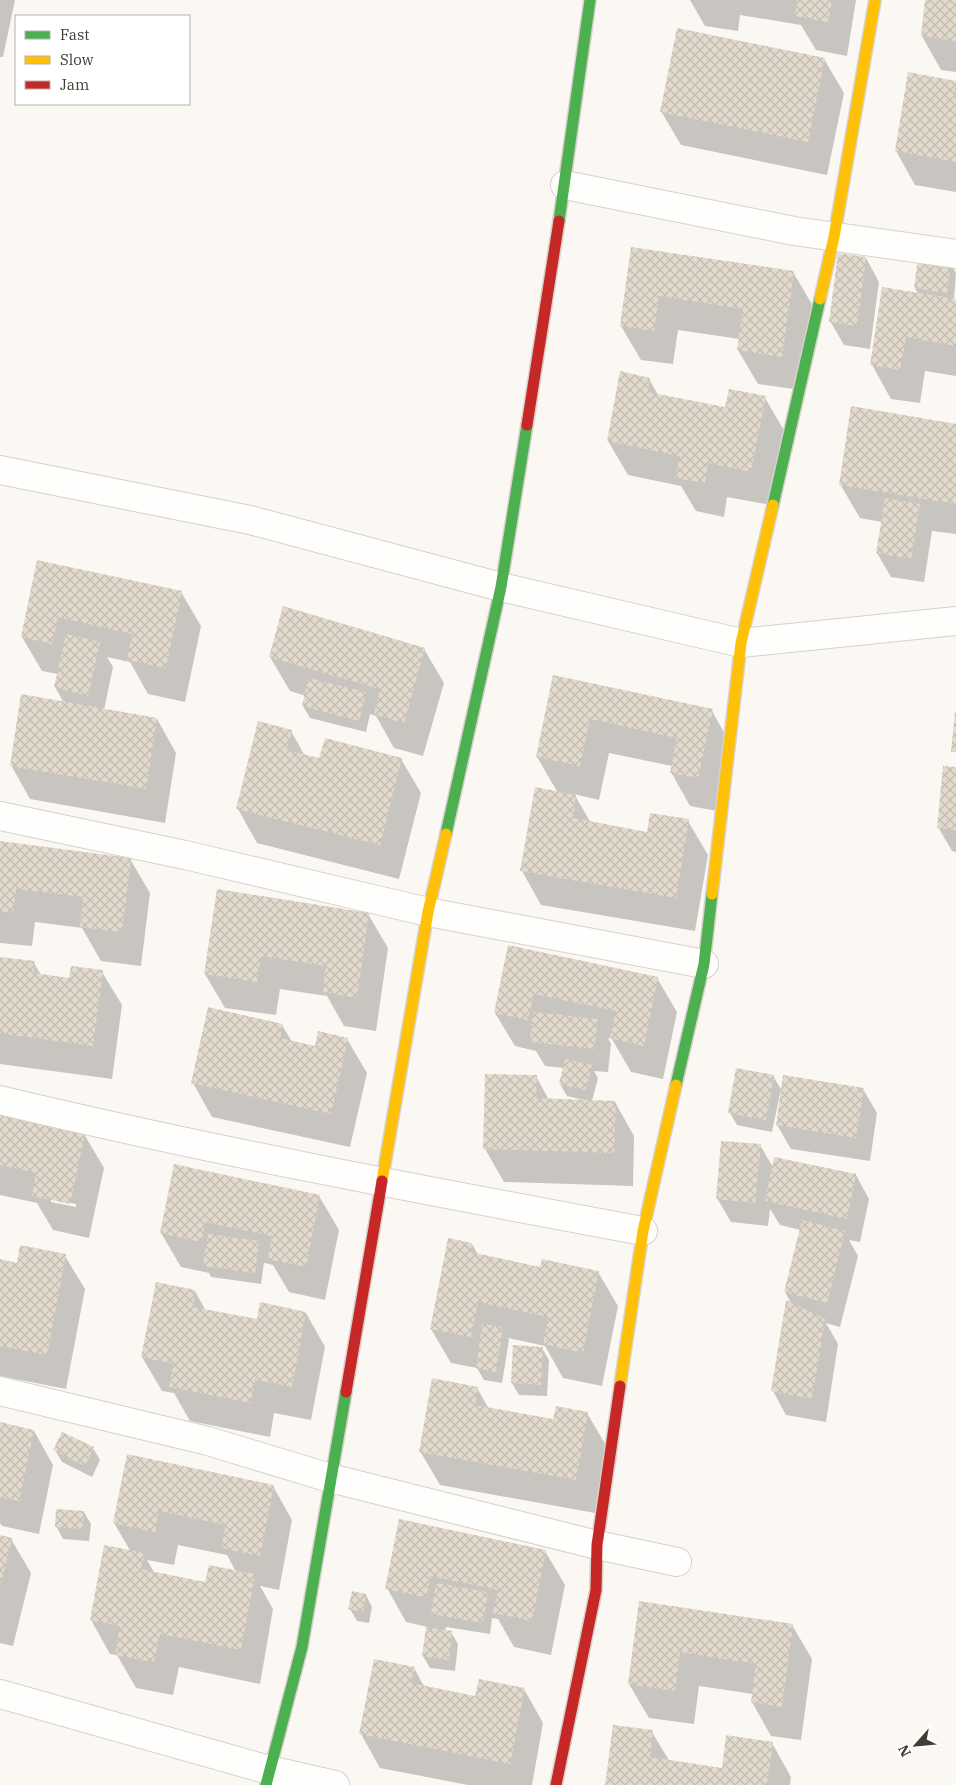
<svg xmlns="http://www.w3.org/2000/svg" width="956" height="1785" viewBox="0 0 956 1785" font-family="'IBM Plex Serif',serif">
<defs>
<pattern id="building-cross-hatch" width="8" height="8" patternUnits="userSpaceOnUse" patternTransform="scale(1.25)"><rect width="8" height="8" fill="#e3dace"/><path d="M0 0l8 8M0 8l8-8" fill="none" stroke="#c4bcb1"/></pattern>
</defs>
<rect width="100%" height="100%" fill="#fbf7f2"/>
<path fill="#0003" fill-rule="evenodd" d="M0 0H15L3 57H0Z
M690 0H856L847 56 816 50 801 25 740 15 738 31 705 26Z
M926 0H956V72L941 70 922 36Z
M824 59 844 93 827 175 681 145 661 111Z
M956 82V192L915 185 896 151Z
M632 248 793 272 813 306 801 390 758 384 738 350 740 339 678 330 673 364 641 360 621 326Z
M866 258 879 282 870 349 844 345 830 321Z
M951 264 956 273 954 300 956 301V376L925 371 920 403 891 399 872 365 919 295 915 288Z
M649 379 658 395 726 409 765 398 785 432 771 505 727 497 724 517 696 511 681 486 628 475 608 441Z
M956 425V534L932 531 924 582 891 577 877 553 882 522 860 518 840 484Z
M38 561 181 592 201 626 185 702 148 694 130 662 107 657 113 667 104 710 157 719 176 753 165 823 30 799 11 765 64 703 55 687 58 674 42 671 22 637Z
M424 649 444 683 423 756 394 748 376 716 370 714 366 732 310 718 303 706 306 696 290 691 270 657Z
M554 677 712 711 731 745 717 811 690 806 671 772 672 766 609 753 599 800 574 794 591 823 648 833 688 821 708 855 695 931 541 905 522 871 558 793 537 757Z
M291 731 305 756 320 760 401 759 421 793 399 879 257 843 238 809Z
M956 768V852L952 851 938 827Z
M0 843 130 859 150 893 141 966 101 961 82 928 35 922 32 946 0 943Z
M368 914 388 948 376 1031 344 1026 327 996 280 989 276 1015 225 1008 205 974Z
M509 947 657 978 677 1012 663 1079 631 1072 612 1039 608 1038 611 1044 608 1072 594 1071 598 1078 592 1101 615 1102 634 1136 633 1186 504 1182 485 1149 536 1076 549 1100 584 1101V1100L567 1096 560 1084 564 1068 545 1066 536 1051 515 1046 495 1013Z
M0 958 34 963 41 975 70 979 102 972 122 1005 112 1079 0 1064Z
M282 1025 292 1042 315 1048 347 1039 367 1073 350 1147 212 1117 193 1083Z
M773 1076 781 1089 772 1132 737 1125 730 1113Z
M863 1089 877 1113 870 1161 791 1149 777 1125Z
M0 1116 84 1134 104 1168 89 1238 53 1230 37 1203 0 1195ZM51 1199 76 1204V1207L51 1202Z
M760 1145 773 1167 856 1175 869 1199 860 1242 849 1240 858 1256 840 1327 826 1323 838 1344 826 1422 786 1415 773 1391 792 1305 785 1292 801 1230 780 1225 770 1209 768 1226 731 1222 717 1198Z
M175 1166 319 1196 339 1230 325 1300 289 1292 273 1265 264 1263 261 1284 211 1277 209 1273 181 1267 161 1233Z
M472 1244 478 1255 541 1268 598 1272 618 1306 602 1386 563 1378 545 1346 508 1338 509 1340 502 1383 484 1380 477 1368 451 1363 431 1329Z
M65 1256 85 1289 66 1389 0 1376V1261L18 1264Z
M195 1291 206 1311 258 1321 306 1313 325 1347 311 1420 274 1413 270 1437 190 1421 174 1393 162 1391 142 1357Z
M514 1346 542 1348 549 1360 547 1396 519 1395 512 1383Z
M477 1388 489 1409 554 1420 587 1413 607 1447 595 1513 440 1485 420 1451Z
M0 1424 34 1431 53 1465 39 1534 2 1526 0 1523Z
M93 1448 100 1460 92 1477 62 1462 55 1450Z
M128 1455 273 1486 292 1520 279 1590 260 1586 273 1609 260 1684 179 1667 173 1695 136 1688 117 1655 110 1654 91 1620 131 1552 114 1523ZM178 1545 227 1555 236 1572 206 1584 155 1574 147 1560 174 1565Z
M84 1512 91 1524 89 1541 63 1539 56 1526Z
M400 1520 545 1551 565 1585 551 1655 514 1647 498 1619 492 1618 490 1634 446 1627 445 1631 451 1632 458 1644 455 1671 430 1668 423 1656 428 1627 406 1622 387 1588Z
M0 1536 11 1539 31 1573 13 1646 0 1643Z
M366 1595 372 1607 369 1623 357 1621 350 1609Z
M640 1603 792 1625 812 1659 801 1740 771 1736 752 1702 753 1694 699 1686 694 1724 649 1718 629 1684Z
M414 1668 425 1688 476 1698 524 1689 543 1723 532 1785H468L380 1768 361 1734Z
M652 1732 670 1762 723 1769 772 1743 791 1777 790 1785H606Z"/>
<path fill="url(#building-cross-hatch)" d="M797 0H832L828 22 795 16Z
M925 0H956V41L921 36Z
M677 28 825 58 808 142 660 112Z
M908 72 956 81 954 98 956 99V162L895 151Z
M631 247 794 271 782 357 737 350 743 309 659 296 654 331 620 326Z
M838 253 866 257 857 326 829 322Z
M918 258 951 263 947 293 914 288Z
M882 287 956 299V346L906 337 900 370 870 365Z
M620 371 650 378 648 392 725 407 729 389 766 396 751 472 708 463 705 483 675 478 680 456 607 441Z
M851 406 956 424V504L839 485Z
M885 498 920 504 911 559 876 553Z
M37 560 182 591 166 668 127 660 132 634 58 617 52 644 21 637Z
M283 606 425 648 404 723 374 714 380 689 269 657Z
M66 634 100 642 88 696 54 687Z
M553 675 713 709 698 778 670 773 677 738 590 719 580 766 536 757Z
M308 678 366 692 359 721 302 706Z
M21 694 157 718 146 789 10 766Z
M955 712H956V752H951Z
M258 721 292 730 287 750 319 758 325 738 402 758 380 845 236 809Z
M943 766 956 767V830L937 828Z
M535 787 576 795 573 818 647 832 650 813 689 819 676 898 520 871Z
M0 841 131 858 122 932 80 927 83 897 16 889 13 913 0 911Z
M217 889 369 913 357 998 323 992 326 966 261 956 257 982 204 974Z
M508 945 658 977 644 1046 610 1038 616 1011 534 994 528 1020 494 1013Z
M0 957 35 961 34 973 69 978 71 966 103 970 93 1046 0 1033Z
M208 1007 283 1024 280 1038 315 1046 318 1031 348 1038 331 1114 191 1083Z
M533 1012 598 1019 594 1049 530 1042Z
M565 1059 592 1065 586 1090 559 1084Z
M736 1068 774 1075 766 1120 728 1113Z
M485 1074 537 1075 536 1098 616 1101 614 1153 483 1149Z
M783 1075 864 1088 856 1138 776 1125Z
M0 1115 85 1133 70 1204 32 1196 36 1173 0 1165Z
M721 1141 761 1144 755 1203 716 1199Z
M774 1157 856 1174 847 1219 765 1201Z
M174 1164 320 1195 306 1267 268 1259 272 1236 205 1222 201 1242 160 1233Z
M802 1220 845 1231 827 1303 784 1292Z
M208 1234 259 1241 255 1273 203 1266Z
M448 1238 472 1243 471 1252 540 1267 542 1259 599 1271 583 1353 543 1344 548 1317 478 1302 471 1337 430 1329Z
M20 1245 66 1254 47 1355 0 1346V1259L17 1263Z
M156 1282 195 1290 193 1307 257 1319 260 1302 306 1312 292 1387 255 1380 251 1403 169 1387 173 1364 141 1357Z
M786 1300 825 1319 812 1399 771 1391Z
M482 1324 503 1327 496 1372 476 1368Z
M513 1345 543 1347 541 1385 511 1383Z
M432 1378 478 1387 475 1405 553 1419 556 1406 588 1412 576 1480 419 1452Z
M0 1422 34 1430 19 1501 0 1497Z
M62 1432 94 1447 85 1466 53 1450Z
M127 1454 274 1485 260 1556 221 1548 226 1525 159 1511 155 1532 113 1523Z
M56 1509 84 1511 83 1529 55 1527Z
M399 1519 546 1550 532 1621 493 1613 498 1590 431 1576 426 1597 385 1589Z
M0 1535 12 1538 1 1583H0Z
M104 1545 145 1553 141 1569 205 1582 209 1565 255 1574 241 1650 160 1634 154 1662 115 1655 120 1626 90 1620Z
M436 1583 488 1592 483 1623 431 1614Z
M352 1591 366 1594 363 1612 348 1609Z
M639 1601 793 1624 782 1707 751 1702 756 1664 680 1652 675 1691 628 1684Z
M426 1627 452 1631 449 1660 422 1656Z
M374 1659 415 1667 411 1683 475 1696 479 1679 525 1688 510 1764 359 1734Z
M613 1725 653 1730 650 1757 722 1768 726 1735 773 1742 767 1785H605Z"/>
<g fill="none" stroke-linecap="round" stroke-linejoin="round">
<g stroke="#d7d1ca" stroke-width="30">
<path id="street" d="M565 185 794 231 956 254
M0 470 250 520 501 587 741 643 956 621
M0 816 185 855 428 912 704 964
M0 1100C213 1151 428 1191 643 1231
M0 1391 208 1441 330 1478 597 1545 677 1562
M0 1694 269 1770 335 1785"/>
</g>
<g stroke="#d7d1ca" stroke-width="14">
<path id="fast" d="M559 221 590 0
M773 505 820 299
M446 834 501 587 527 425
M676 1085 704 964 712 894
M266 1785 302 1647 346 1392"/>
</g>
<g stroke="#d7d1ca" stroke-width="14">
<path id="slow" d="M820 299 834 237 875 0
M712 894 741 643 773 505
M382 1181 428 912 446 834
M620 1386 643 1231 676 1085"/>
</g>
<g stroke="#d7d1ca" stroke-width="14">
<path id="jam" d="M527 425 559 221
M346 1392 382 1181
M556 1785 596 1590 597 1545 620 1386"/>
</g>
<use href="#street" stroke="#fefefd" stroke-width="28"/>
<use href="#fast" stroke="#4caf50" stroke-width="11"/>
<use href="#slow" stroke="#ffc107" stroke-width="11"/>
<use href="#jam" stroke="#c62828" stroke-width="11"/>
</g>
<rect x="15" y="15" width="175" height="90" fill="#ffffff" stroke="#b4b1ad"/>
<rect x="25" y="31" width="25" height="8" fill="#4caf50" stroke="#b4b1ad"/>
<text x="60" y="40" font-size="15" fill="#433c32">Fast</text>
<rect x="25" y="56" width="25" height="8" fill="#ffc107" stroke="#b4b1ad"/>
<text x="60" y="65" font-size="15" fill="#433c32">Slow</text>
<rect x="25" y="81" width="25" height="8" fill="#c62828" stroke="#b4b1ad"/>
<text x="60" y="90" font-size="15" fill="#433c32">Jam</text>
<g transform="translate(916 1745) rotate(243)" stroke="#ffffff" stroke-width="4" paint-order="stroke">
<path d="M0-4L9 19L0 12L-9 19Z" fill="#433c32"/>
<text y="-8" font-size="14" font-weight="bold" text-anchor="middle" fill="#433c32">N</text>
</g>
</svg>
